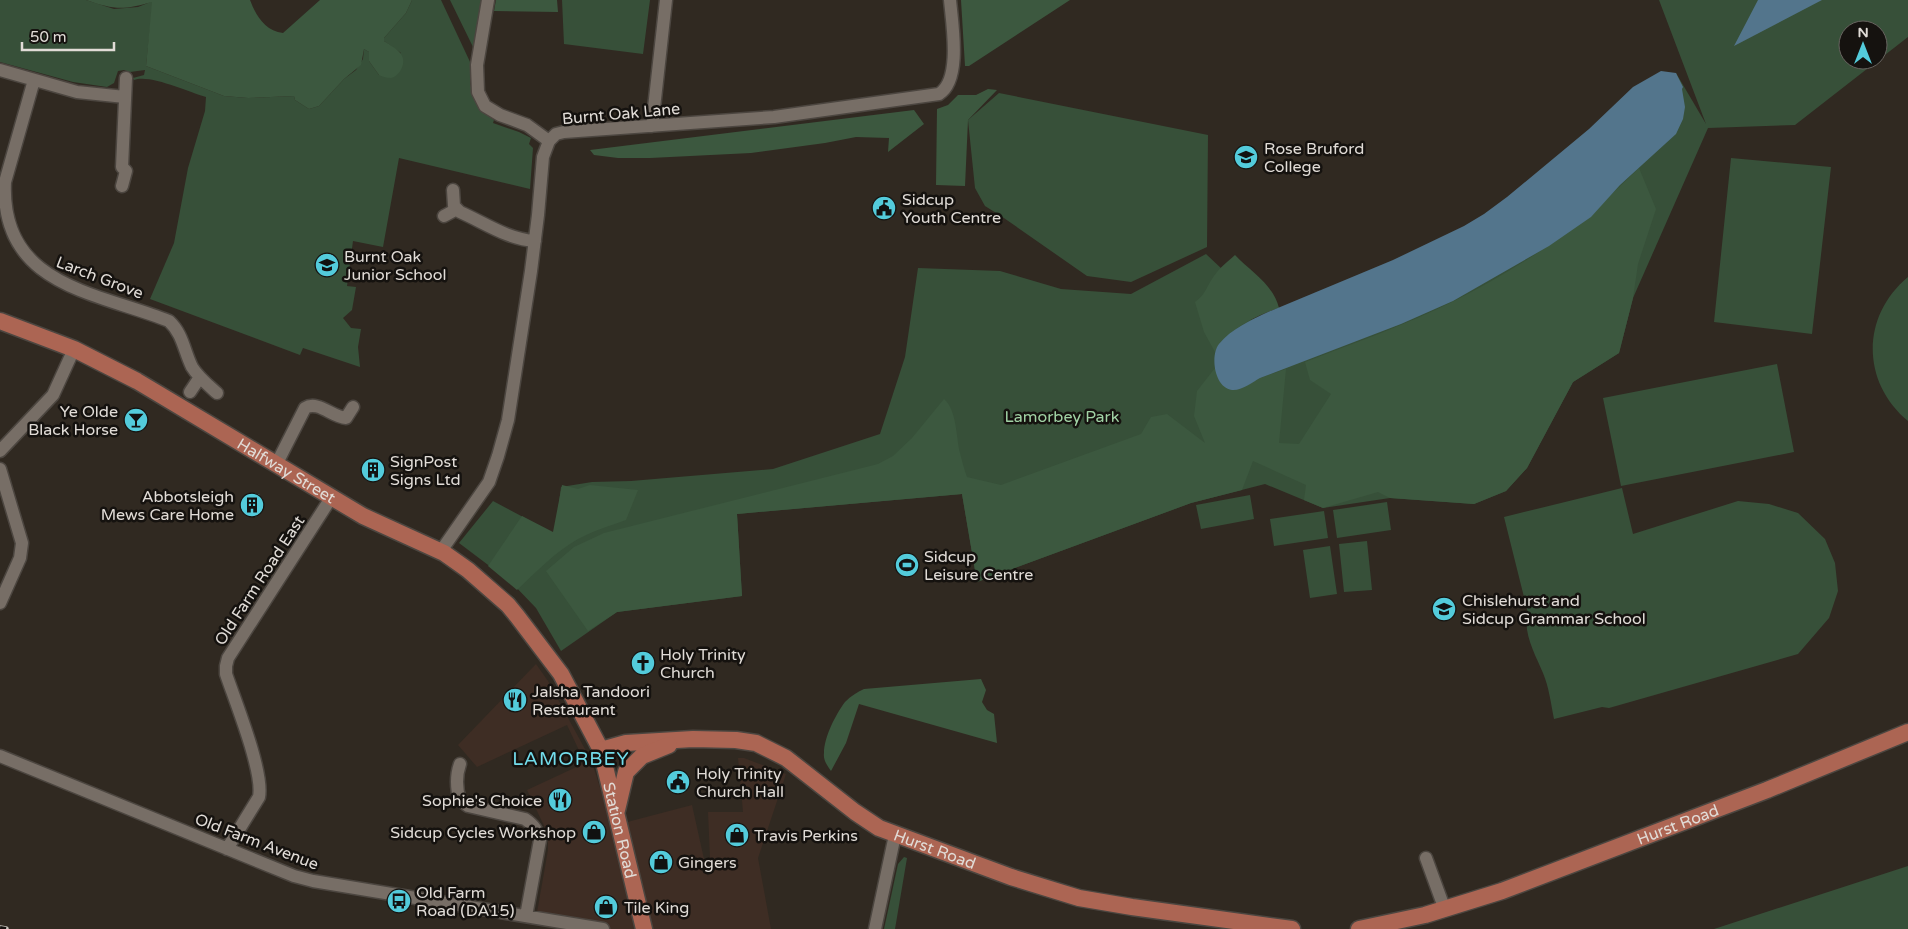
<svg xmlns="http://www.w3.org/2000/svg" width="1908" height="929" viewBox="0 0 1908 929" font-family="'Varela Round',sans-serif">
<rect width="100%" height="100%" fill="#302921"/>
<path fill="#3e2d24" d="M536 664 548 681 592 762 612 826 692 805 708 877 710 859 708 812H743L738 758H744L786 774 758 858 771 929H592L536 918 548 850V840L547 832 527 790 585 763 567 725 477 767 458 745Z"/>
<path fill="#375039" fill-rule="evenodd" d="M0 0H86L114 9 138 7 153 1 146 66 224 96 248 98 294 96 295 100 309 109 319 106 344 79 356 70 363 59 364 49 369 52V61L379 75 401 53 384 41V38L406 13 412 0H441L471 64 470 83 473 95 485 113 494 120 493 123 519 132 531 138 529 144 533 148 530 189 399 158 383 247 353 241 347 286 356 287 352 310 343 318 351 328 361 329 358 347 360 367 303 348 300 355 150 299 174 243 188 168 205 111 206 97C188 92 150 74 134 80L133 78 144 75 145 70 130 72 124 70 118 71 114 83 107 87 73 82 0 62Z
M450 0H482L474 49Z
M562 0H650L643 54 564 44Z
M1659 0H1908V37L1795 125 1708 128 1633 298 1619 353 1573 382 1527 468 1506 491 1474 504 1390 498 1323 508 1265 484 1191 503 977 582 962 494 737 514 742 596 617 612 561 651 536 608 512 583 459 543 493 501 555 534 561 487 592 482 631 481 773 469 880 434 905 357 918 268 1000 271 1061 289 1131 294 1206 254 1241 287 1250 320 1439 269 1612 140 1676 73 1706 124ZM1848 30H1878V60H1848Z
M999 93 1208 135 1207 247 1131 282 1087 276 1001 216 985 206 975 188 968 120Z
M1731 158 1831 167 1812 334 1714 322Z
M1908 277V421C1861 382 1861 316 1908 277Z
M1777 364 1794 452 1621 486 1603 398Z
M1622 488 1633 534 1738 501 1769 504 1798 513 1825 539 1835 563 1838 591 1829 618 1798 654 1609 708 1602 707 1554 719C1551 704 1549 687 1543 673 1536 656 1522 632 1528 613L1504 517Z
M1250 495 1254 519 1201 529 1196 505Z
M1387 502 1391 530 1337 538 1333 510Z
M1324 511 1328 538 1274 546 1270 519Z
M1367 541 1372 590 1344 592 1339 544Z
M1330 546 1337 594 1310 598 1303 550Z
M904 857 907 858 895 929H884L898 864Z
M1908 866V929H1714Z"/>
<path fill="#3c583f" d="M86 0H250C256 16 265 31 283 33L320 0H412L406 13 384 38V41C390 45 400 50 402 56 406 63 400 76 391 78 387 78 383 77 379 75L369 61V52L364 49 361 65 344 79 319 106 309 109 295 100 294 96 248 98 224 96 146 66 152 2C124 10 114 10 86 0Z
M496 0H557L558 12 494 11Z
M961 0H1070L969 66H965Z
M988 89 997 90 968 120 965 186 936 185 937 109 948 105 958 95H976Z
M914 110 924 124 888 152 889 138 856 137 825 143 751 153 650 158H618L594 155 590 150Z
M1639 168 1656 209 1638 264 1633 298 1619 353 1573 382 1527 468 1506 491 1474 504 1390 498 1378 492 1323 508 1304 500 1306 485 1253 461 1242 490 1191 503 977 582 962 494 737 514 742 596 617 612 588 631 546 571 574 547 604 533 878 464 893 456 912 438 944 399C957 410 956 437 960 453 962 461 964 469 967 477L1001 485 1141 434 1151 417 1167 414 1205 443 1194 416 1197 391 1215 368 1220 381 1240 389 1260 378 1286 369 1279 443 1299 444 1331 394 1310 380 1305 362C1354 343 1406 325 1454 301 1502 277 1547 248 1590 217L1595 210Z
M1235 255C1251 272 1273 284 1279 308 1255 316 1228 329 1215 352L1204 332 1195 302C1205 295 1206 288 1212 279 1218 269 1226 263 1235 255Z
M562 485 578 489 590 485 638 490 626 520C609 526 593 531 578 539 555 552 536 572 517 590L488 566 522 516 553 532Z
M981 679 986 690 982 702 987 710 994 714 997 743 859 704 846 743 831 771C827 765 823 760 824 753 824 737 836 714 845 702 851 696 857 692 864 689Z"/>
<path fill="#53758c" d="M1758 0H1822L1734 46Z
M1661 71 1676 73 1683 87 1682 89 1685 107 1683 119 1676 134 1620 185 1591 217 1549 246 1453 301 1401 324 1260 378C1253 382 1241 391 1232 390 1214 388 1210 355 1219 344 1231 329 1251 320 1268 312L1393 260 1464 226 1484 214 1507 197 1589 129 1633 87Z"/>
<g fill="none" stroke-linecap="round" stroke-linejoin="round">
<g stroke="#4c4640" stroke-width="15">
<path id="minor" d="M488 0 477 65 478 92 485 106 500 115 527 125 549 141
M0 70 77 92 125 97
M34 80 5 182C0 286 96 292 169 321 183 334 184 351 192 367 198 377 208 385 217 393
M652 126 666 0
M122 186 126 171 122 167 126 78
M453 190 454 206 460 212C485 223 507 239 535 241
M444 216 457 209
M190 392 200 377
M0 451 53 395 74 349
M276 465 305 408C318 400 332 417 346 418L353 407
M0 469 22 543 20 558 0 603
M441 551 489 482 498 456 508 420 531 271 538 215 543 157 549 141 556 134 564 132 774 117 939 94C962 80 952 23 950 0
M0 756 294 876 313 881 603 929
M460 764C456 775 456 789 460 800L468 806 525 819C534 825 537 830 540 840L526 916
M227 849 259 797C264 772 235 701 226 674V666L228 658 331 498
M1426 858 1445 910
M875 929 895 835"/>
</g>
<g stroke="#4c4640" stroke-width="19">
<g id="major">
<path id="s1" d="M0 321 74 349 137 381 363 516 444 553 468 570 508 605 517 616 561 674 601 750 644 929"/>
<path id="s2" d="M601 750 626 743 693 739 736 740 756 743 786 758 855 812 879 828 1011 877 1079 898 1132 907 1292 929"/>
<path d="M617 810 626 772 642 756 669 745"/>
<path id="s3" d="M1359 929 1425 915 1502 891 1767 790 1908 732"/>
</g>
</g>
<use href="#minor" stroke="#776e66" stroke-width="12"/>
<use href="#major" stroke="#ac6553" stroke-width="16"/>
<g stroke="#c9c4be" stroke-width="5.5">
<path id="rail" d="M0 928 6 929"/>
</g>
<use href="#rail" stroke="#15120f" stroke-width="4" stroke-dasharray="11" stroke-linecap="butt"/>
</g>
<defs>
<g id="university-disc" transform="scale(1.25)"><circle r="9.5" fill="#53cbdb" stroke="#15120f"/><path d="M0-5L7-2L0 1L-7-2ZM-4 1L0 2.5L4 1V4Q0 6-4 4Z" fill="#111"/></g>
<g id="civic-disc" transform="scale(1.25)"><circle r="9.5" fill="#53cbdb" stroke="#15120f"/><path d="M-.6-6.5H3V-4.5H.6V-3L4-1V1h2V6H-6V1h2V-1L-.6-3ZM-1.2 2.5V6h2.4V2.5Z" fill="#111"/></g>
<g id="school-disc" transform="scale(1.25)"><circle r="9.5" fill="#53cbdb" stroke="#15120f"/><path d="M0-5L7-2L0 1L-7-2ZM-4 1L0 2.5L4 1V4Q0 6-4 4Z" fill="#111"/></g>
<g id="bar-disc" transform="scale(1.25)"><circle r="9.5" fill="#53cbdb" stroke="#15120f"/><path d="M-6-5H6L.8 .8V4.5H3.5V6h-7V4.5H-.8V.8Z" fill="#111"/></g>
<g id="building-disc" transform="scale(1.25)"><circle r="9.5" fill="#53cbdb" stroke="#15120f"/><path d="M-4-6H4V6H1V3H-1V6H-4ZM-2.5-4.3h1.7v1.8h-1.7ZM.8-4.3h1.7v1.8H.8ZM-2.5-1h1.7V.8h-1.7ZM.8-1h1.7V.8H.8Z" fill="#111"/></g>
<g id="stadium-disc" transform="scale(1.25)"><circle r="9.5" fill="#53cbdb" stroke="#15120f"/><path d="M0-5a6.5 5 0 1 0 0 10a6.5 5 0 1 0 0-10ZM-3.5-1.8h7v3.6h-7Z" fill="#111"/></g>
<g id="church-disc" transform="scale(1.25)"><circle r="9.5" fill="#53cbdb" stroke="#15120f"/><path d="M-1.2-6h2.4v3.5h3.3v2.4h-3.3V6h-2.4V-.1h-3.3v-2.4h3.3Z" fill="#111"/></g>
<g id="restaurant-disc" transform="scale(1.25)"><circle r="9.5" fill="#53cbdb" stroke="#15120f"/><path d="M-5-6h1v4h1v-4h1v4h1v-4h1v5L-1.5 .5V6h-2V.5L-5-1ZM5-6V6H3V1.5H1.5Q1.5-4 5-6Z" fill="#111"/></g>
<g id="shop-disc" transform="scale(1.25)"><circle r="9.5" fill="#53cbdb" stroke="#15120f"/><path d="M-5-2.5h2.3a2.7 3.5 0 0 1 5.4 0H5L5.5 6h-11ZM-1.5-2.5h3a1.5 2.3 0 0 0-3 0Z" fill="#111"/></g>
<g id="bus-disc" transform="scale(1.25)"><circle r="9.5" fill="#53cbdb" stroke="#15120f"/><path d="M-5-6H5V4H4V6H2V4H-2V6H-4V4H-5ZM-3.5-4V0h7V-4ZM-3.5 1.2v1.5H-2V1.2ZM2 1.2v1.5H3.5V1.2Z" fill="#111"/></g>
</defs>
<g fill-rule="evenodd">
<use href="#university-disc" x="1246" y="157"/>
<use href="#civic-disc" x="884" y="208"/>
<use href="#school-disc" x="327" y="265"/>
<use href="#bar-disc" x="136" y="420"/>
<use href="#building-disc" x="373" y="470"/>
<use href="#building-disc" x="252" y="505"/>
<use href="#stadium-disc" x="907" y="565"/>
<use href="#school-disc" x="1444" y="609"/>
<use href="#church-disc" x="643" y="663"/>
<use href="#restaurant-disc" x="515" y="700"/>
<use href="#civic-disc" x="678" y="782"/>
<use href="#restaurant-disc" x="560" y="800"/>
<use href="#shop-disc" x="594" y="832"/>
<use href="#shop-disc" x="737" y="835"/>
<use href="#shop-disc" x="661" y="862"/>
<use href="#bus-disc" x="399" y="901"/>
<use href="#shop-disc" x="606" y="907"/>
</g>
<g text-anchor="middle" stroke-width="5" stroke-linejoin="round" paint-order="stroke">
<g font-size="16" fill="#e1dcd7" stroke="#15120f">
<text transform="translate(621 113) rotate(-5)" y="6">Burnt Oak Lane</text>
<text transform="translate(100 277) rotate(21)" y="6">Larch Grove</text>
<text dy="6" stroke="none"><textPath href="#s1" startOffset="324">Halfway Street</textPath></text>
<text transform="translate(259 580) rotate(-57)" y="6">Old Farm Road East</text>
<text dy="6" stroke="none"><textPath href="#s3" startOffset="336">Hurst Road</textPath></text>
<text dy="6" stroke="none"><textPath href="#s1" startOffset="840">Station Road</textPath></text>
<text transform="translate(257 841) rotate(21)" y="6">Old Farm Avenue</text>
<text dy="6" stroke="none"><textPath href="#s2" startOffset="366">Hurst Road</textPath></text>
</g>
<g font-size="16" fill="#e1dcd7" stroke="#15120f" text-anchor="start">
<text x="1264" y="154">Rose Bruford<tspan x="1264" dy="18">College</tspan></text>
<text x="902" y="205">Sidcup<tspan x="902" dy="18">Youth Centre</tspan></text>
<text x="344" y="262">Burnt Oak<tspan x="344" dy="18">Junior School</tspan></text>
<text x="118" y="417" text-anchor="end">Ye Olde<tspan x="118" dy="18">Black Horse</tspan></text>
<text x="390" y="467">SignPost<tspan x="390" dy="18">Signs Ltd</tspan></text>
<text x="234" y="502" text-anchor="end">Abbotsleigh<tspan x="234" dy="18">Mews Care Home</tspan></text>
<text x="924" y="562">Sidcup<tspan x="924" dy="18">Leisure Centre</tspan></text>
<text x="1462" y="606">Chislehurst and<tspan x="1462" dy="18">Sidcup Grammar School</tspan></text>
<text x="660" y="660">Holy Trinity<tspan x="660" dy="18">Church</tspan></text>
<text x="532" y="697">Jalsha Tandoori<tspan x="532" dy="18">Restaurant</tspan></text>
<text x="696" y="779">Holy Trinity<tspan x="696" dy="18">Church Hall</tspan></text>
<text x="542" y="806" text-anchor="end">Sophie's Choice</text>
<text x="576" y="838" text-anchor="end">Sidcup Cycles Workshop</text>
<text x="754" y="841">Travis Perkins</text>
<text x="678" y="868">Gingers</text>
<text x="416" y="898">Old Farm<tspan x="416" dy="18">Road (DA15)</tspan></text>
<text x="624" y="913">Tile King</text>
</g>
<g font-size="16" fill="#a1d3a5" stroke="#15120f">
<text x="1062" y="422">Lamorbey Park</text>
</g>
<g font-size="19" letter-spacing="1" fill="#72dceb" stroke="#15120f">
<text x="571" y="765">LAMORBEY</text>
</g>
</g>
<g transform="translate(1863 45)"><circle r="24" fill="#15120f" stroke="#67635f"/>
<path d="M0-4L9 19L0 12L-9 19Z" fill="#53cbdb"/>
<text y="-8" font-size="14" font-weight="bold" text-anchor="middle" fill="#e1dcd7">N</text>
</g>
<path d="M22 42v8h92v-8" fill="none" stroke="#e1dcd7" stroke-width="2.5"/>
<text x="30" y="42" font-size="15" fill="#e1dcd7" stroke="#15120f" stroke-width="4" paint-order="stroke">50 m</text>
</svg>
